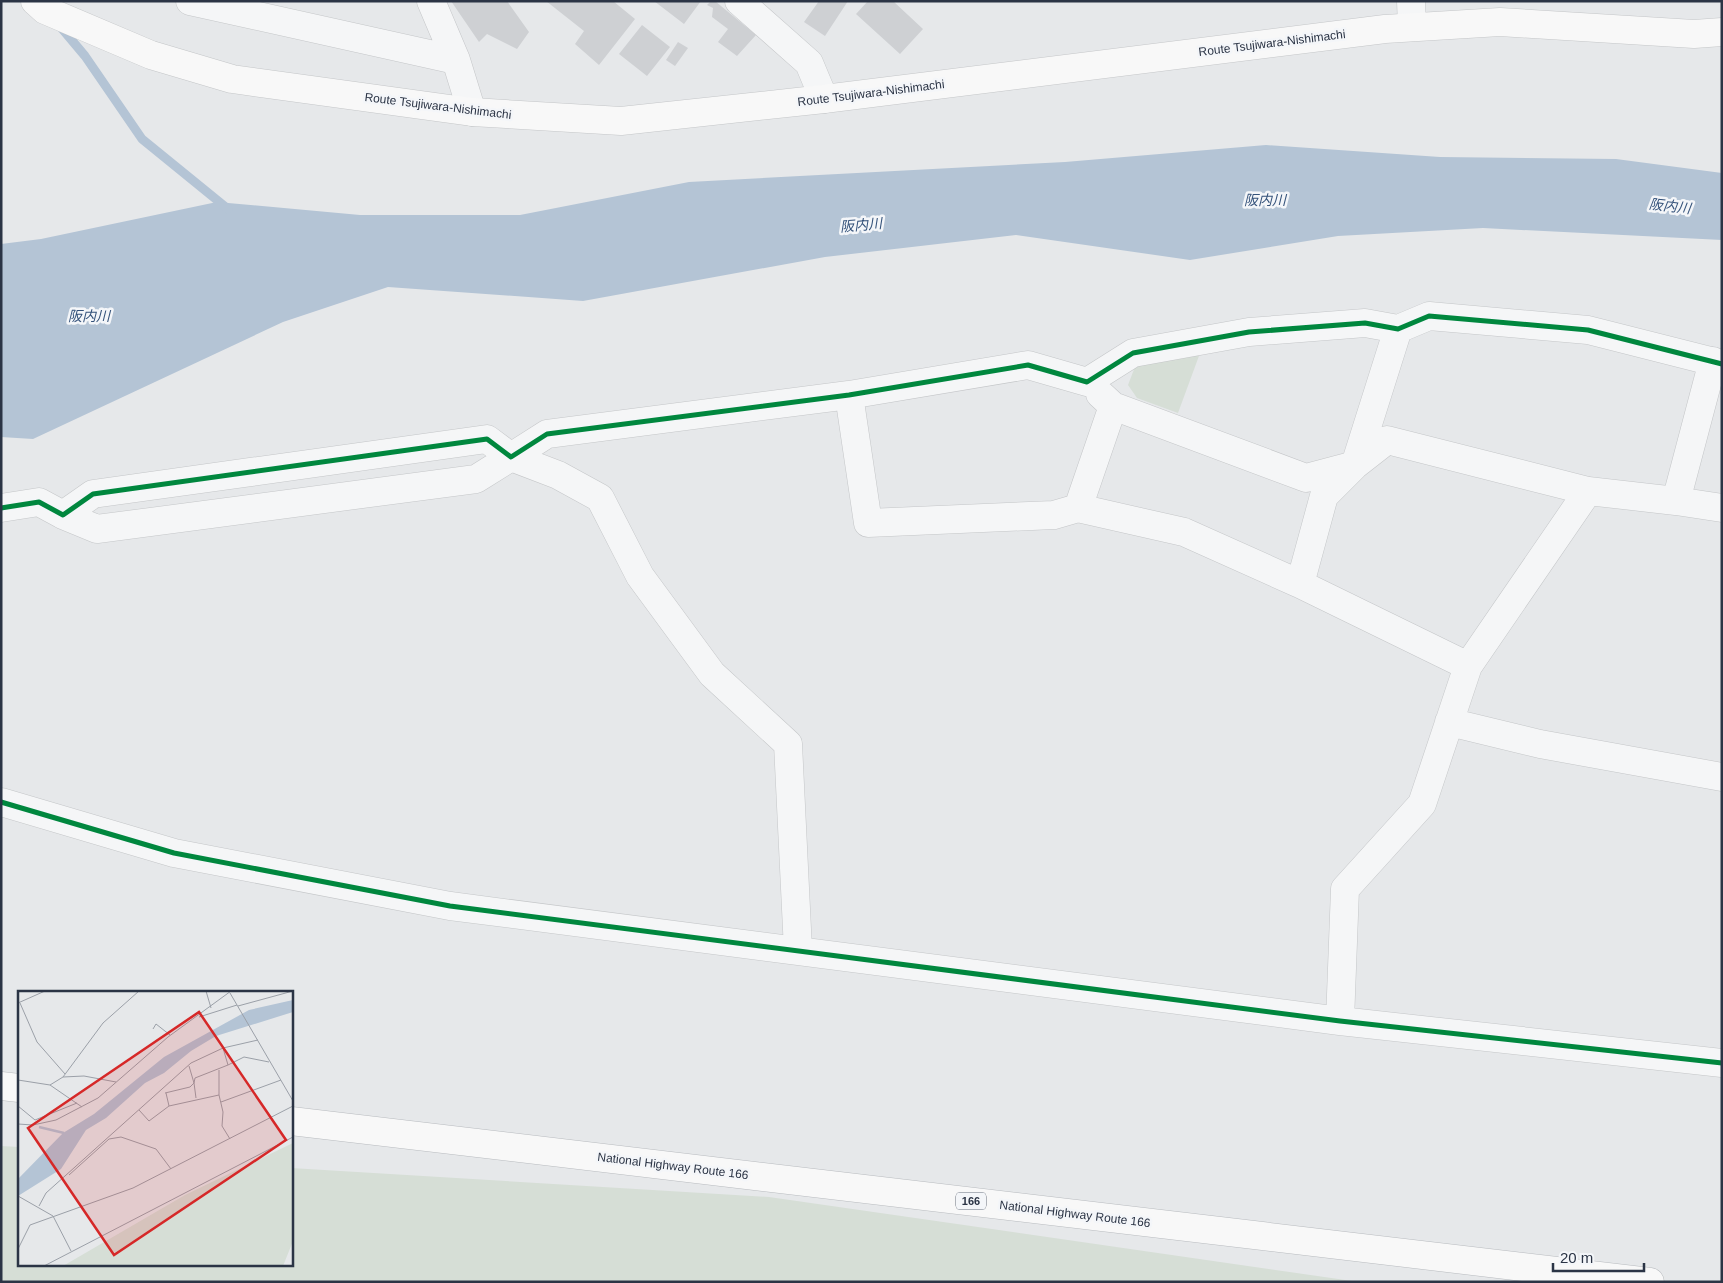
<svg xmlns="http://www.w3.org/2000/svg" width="1723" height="1283" viewBox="0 0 1723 1283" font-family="Helvetica,'Noto Sans JP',sans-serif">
<rect width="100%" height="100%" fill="#e6e8ea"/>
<path fill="#d6ded6" d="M1203 345 1178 413 1137 398 1128 385 1138 359Z
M1 1146 19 1147V1264H291V1168L769 1197 1359 1282H1Z"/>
<path fill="#b4c4d5" d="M1266 145 1440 157 1616 159 1722 173V240L1483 228 1338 236 1190 260 1016 235 825 257 583 301 388 287 283 322 33 439 1 437V244L41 239 217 202 360 215H520L689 182 1065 162Z"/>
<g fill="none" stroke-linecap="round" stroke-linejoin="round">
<path stroke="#b4c4d5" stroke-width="9" d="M59 25 85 56 142 139 228 209"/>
</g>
<path fill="#ced0d3" d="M451 1H507L529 32 517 49 487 34 479 42Z
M546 1H613L635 19 599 65 575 44 584 31Z
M654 1H701L684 24Z
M711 1H715L756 35 737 56 718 42 728 29 712 17 713 8 707 5Z
M819 1H848L825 36 804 22Z
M868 1H893L923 29 900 54 856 14Z
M642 25 670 47 647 76 619 54Z
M678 42 688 48 675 66 666 60Z"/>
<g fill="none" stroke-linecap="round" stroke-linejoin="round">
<g stroke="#c4c6c8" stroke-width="29">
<path id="street" d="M190 1 456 60
M431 1 456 60 472 112
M739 1 809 63 824 99
M1411 1 1412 27
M1398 329 1355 465 1387 440 1588 491 1676 501
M1713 361 1676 501 1722 508
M1100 394 1113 406 1306 478 1355 465
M849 395 868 523 1054 515 1078 508 1113 406
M1 508 39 502 63 515 93 494 487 439 511 457 547 434 849 395 1028 365 1087 382 1133 353 1249 332 1365 323 1398 329 1429 316 1588 330 1722 364
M1078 508 1184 532 1300 584 1468 666 1422 804 1345 889 1340 1021
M63 515 97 529 476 479 511 457 558 475 600 498 640 576 712 674 788 744 798 950
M1300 584 1324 496 1354 466
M1468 666 1588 491
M1449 722 1540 744 1722 777
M1 802 174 853 450 906 1340 1021 1722 1063"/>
</g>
<g stroke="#c4c6c8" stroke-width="29">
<path id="secondary" d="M35 1 45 10 151 55 232 79 472 112 621 121 824 99 1385 29 1500 22 1694 34 1722 32"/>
</g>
<g stroke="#b8bbbf" stroke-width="29">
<path id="highway" d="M1 1086 19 1088
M291 1121 1650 1282"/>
</g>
<use href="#street" stroke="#f5f6f7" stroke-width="28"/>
<use href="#secondary" stroke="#f8f8f8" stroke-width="28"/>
<use href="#highway" stroke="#f8f8f8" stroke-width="28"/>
<g stroke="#f4f6f9" stroke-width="8">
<path id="cycleway" d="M1 508 39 502 63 515 93 494 487 439 511 457 547 434 849 395 1028 365 1087 382 1133 353 1249 332 1365 323 1398 329 1429 316 1588 330 1722 364
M1 802 174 853 450 906 1340 1021 1722 1063"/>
</g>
<use href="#cycleway" stroke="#00873e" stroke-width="5"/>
</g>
<g text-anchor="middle" stroke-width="5" stroke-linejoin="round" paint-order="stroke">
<rect fill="#f4f6f9" stroke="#676e7b" stroke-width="1" x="956" y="1192.5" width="30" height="17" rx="4"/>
<g font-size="11" font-weight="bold" fill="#2b3445">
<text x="971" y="1205">166</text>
</g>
<g font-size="12" fill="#2b3445" stroke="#f4f6f9">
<text transform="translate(1272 43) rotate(-7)" y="4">Route Tsujiwara-Nishimachi</text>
<text transform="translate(871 93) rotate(-7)" y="4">Route Tsujiwara-Nishimachi</text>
<text transform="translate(438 106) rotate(7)" y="4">Route Tsujiwara-Nishimachi</text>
<text transform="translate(673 1166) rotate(7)" y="4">National Highway Route 166</text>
<text transform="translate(1075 1214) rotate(7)" y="4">National Highway Route 166</text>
</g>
<g font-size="14" font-style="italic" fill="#34527a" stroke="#f4f6f9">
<text x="1265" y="205">阪内川</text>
<text transform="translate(1670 206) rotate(7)" y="5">阪内川</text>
<text transform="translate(861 225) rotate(-5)" y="5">阪内川</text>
<text x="89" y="321">阪内川</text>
</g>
</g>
<g transform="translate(18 991)">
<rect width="275" height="275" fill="#e6e8ea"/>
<path d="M275 152V250L265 275H45L167 204Z" fill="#d6ded6"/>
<path d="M275 9V21L198 45 173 60 146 82 127 92 88 127 68 139 43 178 0 205V188L45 142 76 123 146 66 231 19Z" fill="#b4c4d5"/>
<path fill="none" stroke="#b4c4d5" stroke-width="2.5" d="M21 136 46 142"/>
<path fill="none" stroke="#9ba0a8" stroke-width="1" d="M188 0 193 17M212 2 275 110M0 12 27 0M2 12 19 51 47 83M220 15 275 0M181 26 219 14M135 38 138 33 152 44M205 57 210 74 226 66 251 71M171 75 176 92 177 87 210 74M45 86 66 85 98 91M0 89 32 94 64 116M176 92 178 107M32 94 45 86 85 32 121 0M147 102 172 96 176 92M201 104V79M203 111 263 89M0 115 17 129 59 112M151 115 201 104 205 121 204 135 212 148M121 119 131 130 151 115 148 102M0 133 15 134 38 129 80 107 150 46 213 0M51 184 91 148 103 146 138 158 153 178M0 205 35 225 53 260M21 215 28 202 173 72 205 57 240 49M0 258 12 234 115 197 275 115M26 275 275 146"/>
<path fill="#d62828" fill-opacity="0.15" stroke="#d62828" stroke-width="2.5" d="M181 21 268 149 96 264 10 137Z"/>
<rect width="275" height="275" fill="none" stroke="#2b3445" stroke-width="2.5"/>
</g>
<rect width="1723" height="1283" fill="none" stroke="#2b3445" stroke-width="5"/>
<path d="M1553 1263v8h91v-8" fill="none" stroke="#2b3445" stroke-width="2.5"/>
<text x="1560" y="1263" font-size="15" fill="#2b3445" stroke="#f4f6f9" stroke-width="4" paint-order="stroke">20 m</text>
</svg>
